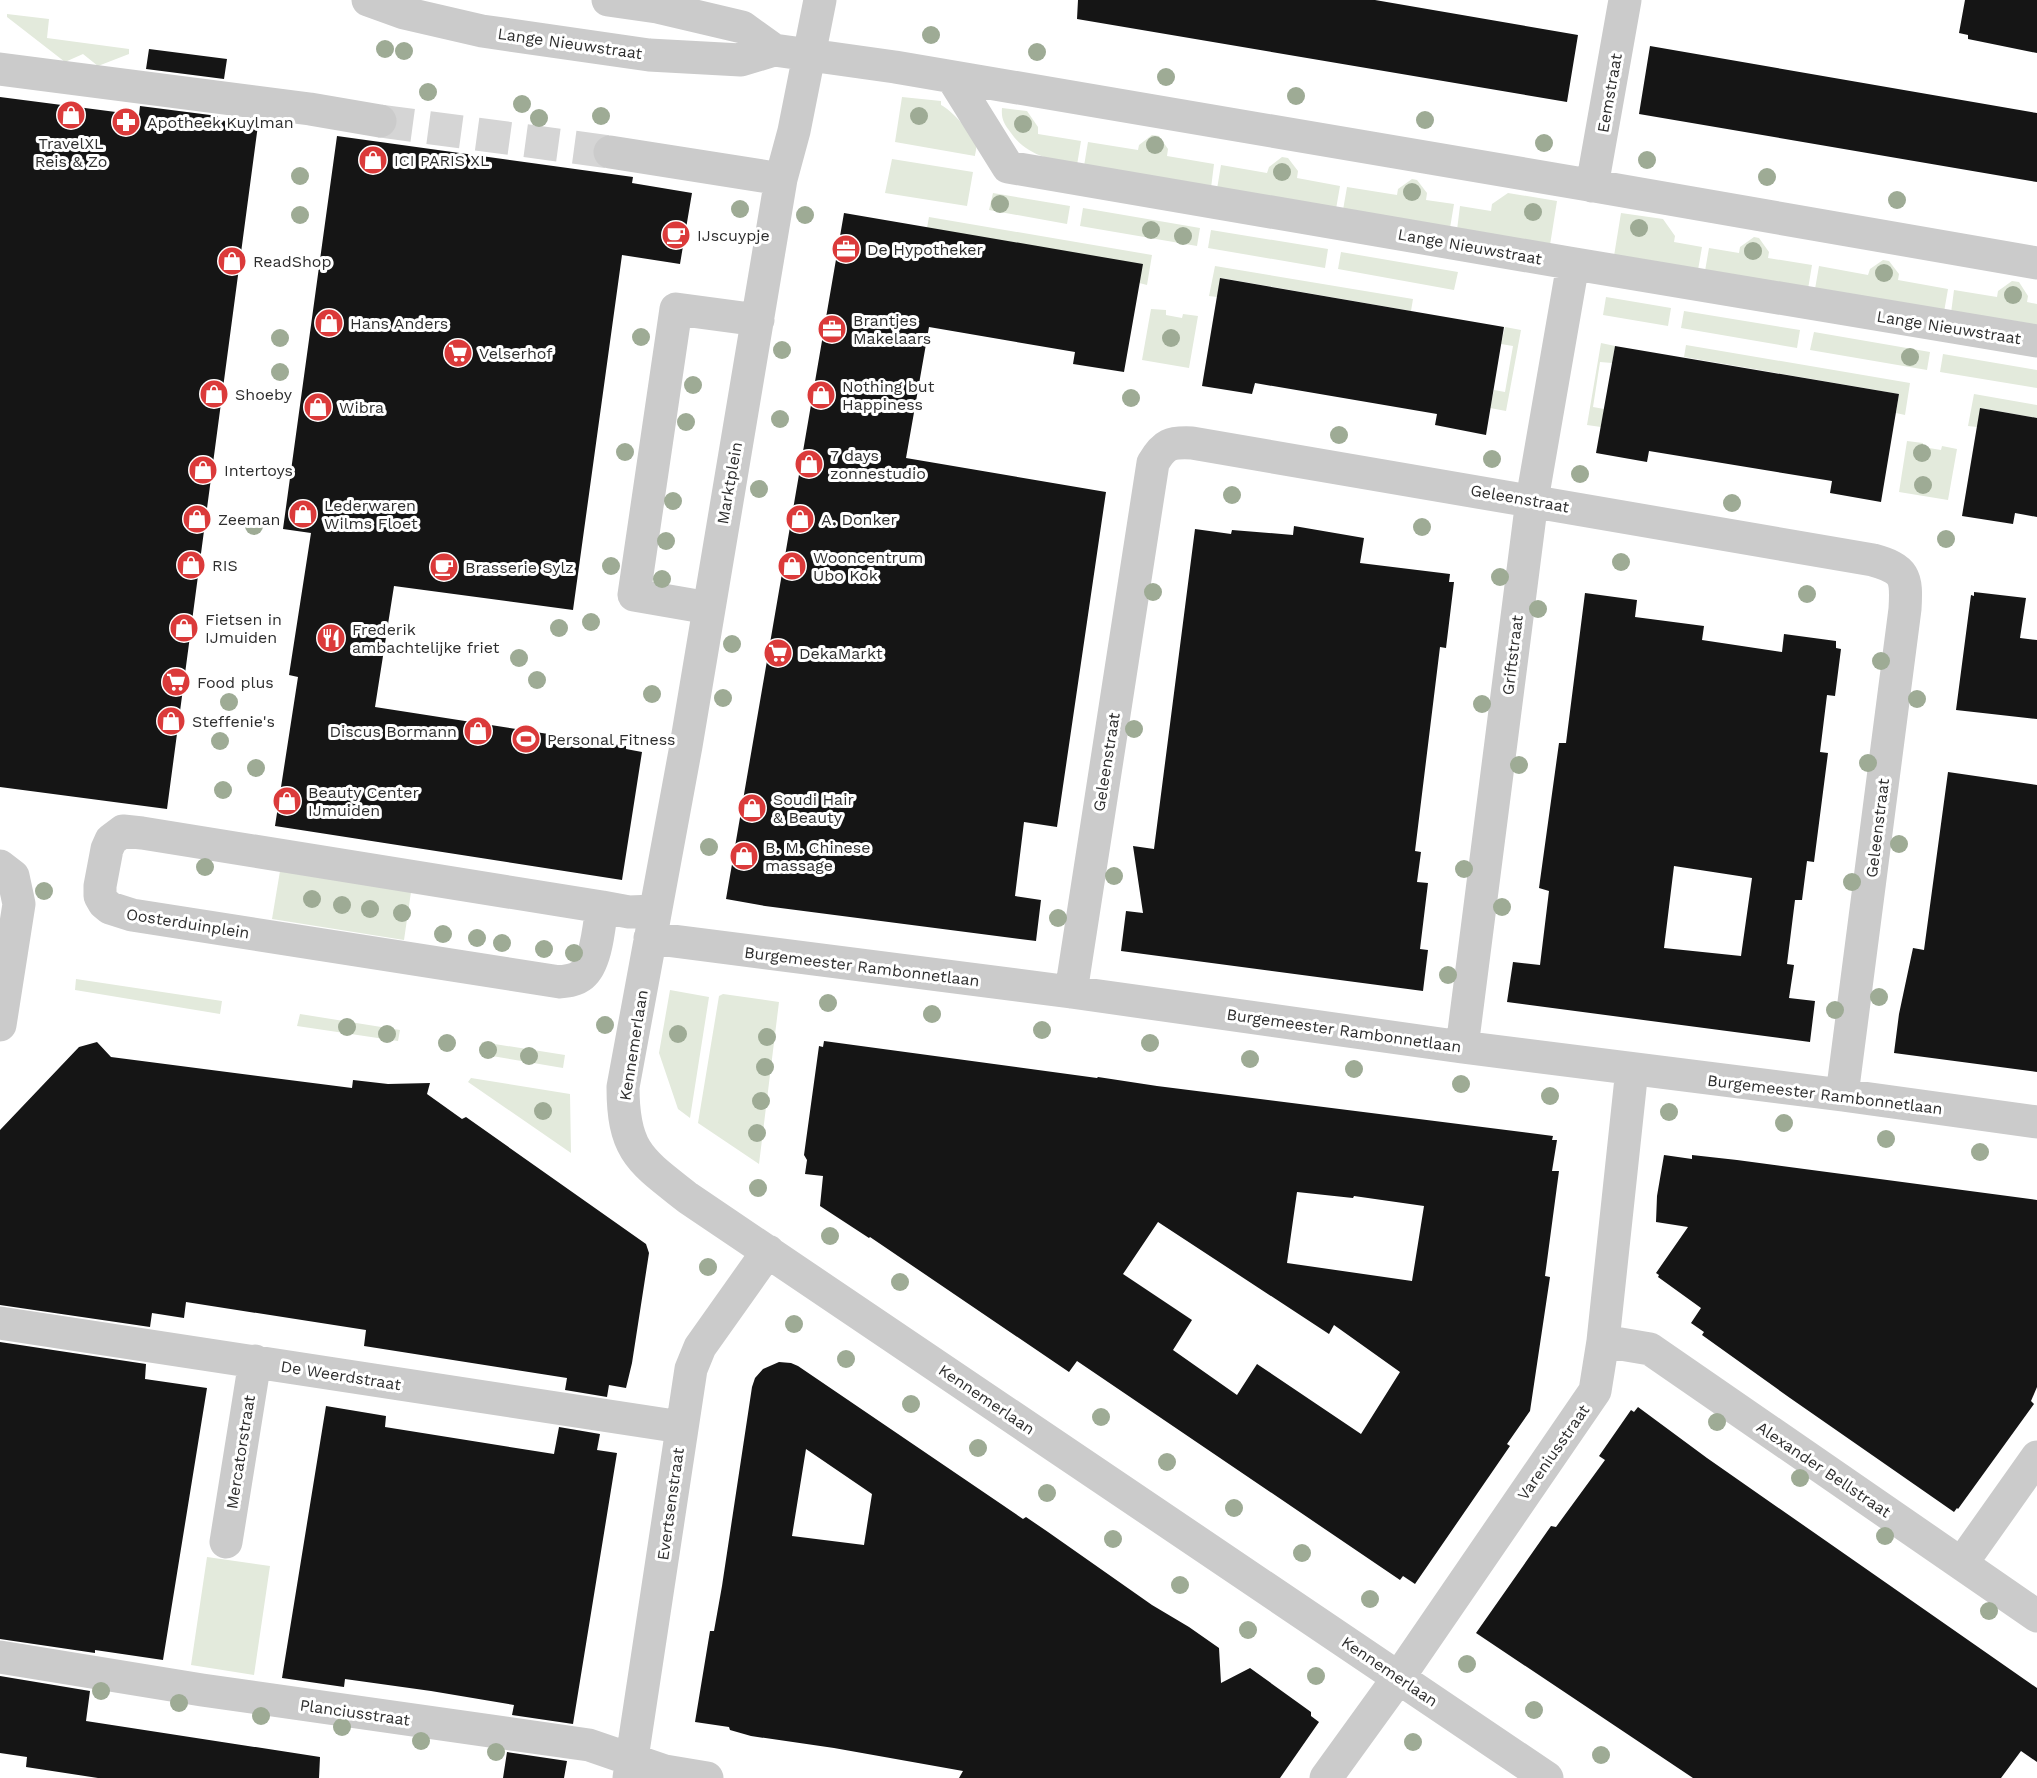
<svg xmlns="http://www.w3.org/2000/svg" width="2037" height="1778" viewBox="0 0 2037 1778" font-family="'Work Sans',sans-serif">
<rect width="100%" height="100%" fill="#fff"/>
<path fill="#e3eadc" d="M7 14 49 19 47 38 129 49V54L98 66 83 54 65 62 7 17Z
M902 97 941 101V105C950 109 975 135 976 146 977 147 975 155 975 156L895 142Z
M1002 108 1027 111 1038 127V134L1081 141 1077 165C1052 160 1027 156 1011 133 1004 124 1001 119 1002 108Z
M1152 135 1159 136 1168 149 1167 156 1214 164 1211 188 1084 166 1088 142 1138 150 1139 145Z
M1282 157 1288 158 1298 171 1297 178 1340 186 1336 209 1217 189 1221 165 1267 173 1269 167Z
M892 159 973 172 967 206 885 193Z
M1412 179 1417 180 1427 193 1426 200 1454 204 1450 228 1343 210 1347 187 1397 195 1398 189Z
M993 193 1070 206 1067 224 989 210Z
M1508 193 1557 201 1550 245 1457 230 1460 206 1491 211 1492 204Z
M1083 208 1200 228 1197 246 1080 226Z
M1621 213 1663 219 1675 236 1674 242 1702 247 1698 270 1614 256Z
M929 217 1152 255 1147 285 927 228Z
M1211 230 1328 249 1325 268 1208 248Z
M1754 237 1759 238 1769 252 1768 258 1812 265 1808 289 1705 271 1709 248 1739 253 1740 247Z
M1341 252 1458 272 1454 290 1338 269Z
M1883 260 1889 261 1899 274 1898 280 1948 289 1944 312 1815 289 1819 266 1868 275 1870 269Z
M1215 266 1413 299 1411 311 1221 278 1217 297 1209 296Z
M2012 281 2019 282 2028 296 2027 302 2037 304V328L1951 313 1954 290 1997 297 1998 291Z
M1606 297 1671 308 1668 326 1603 315Z
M1151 309 1166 310V315L1182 318 1183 314 1198 316 1189 368 1142 360Z
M1684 311 1800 330 1797 348 1681 328Z
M1505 327 1521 330 1506 411 1490 408 1494 390 1505 392 1513 346 1501 344Z
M1814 332 1930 352 1927 370 1810 350Z
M1601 343 1615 346 1612 363 1600 362 1593 407 1604 409 1601 427 1587 425Z
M1686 345 1910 383 1905 415 1896 413 1899 394 1684 357Z
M1943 354 2037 370V388L1940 372Z
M1974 394 2037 405V418L1981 408 1977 427 1968 426Z
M1907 441 1923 443V447L1941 450 1942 446 1957 449 1948 500 1899 492Z
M280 871 411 892 404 940 272 919Z
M76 979 222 1001 220 1014 75 990Z
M670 990 709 997 690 1118 678 1109 659 1053Z
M723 994 779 1002 759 1164 698 1123 719 996Z
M300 1014 400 1030 398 1041 297 1026Z
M482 1042 565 1055 563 1068 480 1054Z
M471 1078 570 1094 571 1153 468 1082Z
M207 1557 270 1566 254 1675 191 1665Z"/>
<path fill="#151515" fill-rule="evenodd" d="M1078 0H1375L1578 35 1567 102 1077 19Z
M1965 0H2037V53L1968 39V35L1959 33Z
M1650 46 2037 113V182L1639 114Z
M149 49 227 59 224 79 146 69Z
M0 97 139 115 140 106 218 116V120L258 125 167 809 0 787Z
M337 136 633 177 632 183 692 193 680 264 622 255 573 610 394 586 375 707 626 746V749L642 752 622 880 275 826 298 677 289 675 311 533 283 529Z
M844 213 1143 264 1124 372 1073 364 1075 352 929 327 906 458 1106 492 1057 827 1024 822 1015 896 1041 900 1036 941 765 906 726 899Z
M1220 278 1504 327 1486 435 1435 425 1437 414 1255 383 1252 394 1202 386Z
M1615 346 1899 394 1881 502 1830 493 1832 481 1649 451 1647 462 1596 453Z
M1980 408 2037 418V517L2015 513 2013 524 1962 516Z
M1294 526 1364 538 1360 563 1450 574 1449 582H1454L1446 648 1440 647 1415 851 1421 852 1417 882 1428 883 1420 949 1428 950 1423 991 1121 951 1126 911 1143 913 1133 846 1154 849 1195 529 1231 534 1232 530 1293 535Z
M1974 592 2026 598 2020 638 2037 640V719L1956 710 1971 595 1974 596Z
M1585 593 1637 600 1635 617 1704 626 1702 640 1782 652 1784 634 1836 641V648L1841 649 1835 696 1827 695 1820 752 1828 753 1814 862 1807 861 1802 900H1795L1787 964 1794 965 1789 998 1815 1001 1810 1042 1507 1002 1513 962 1540 965 1549 891 1539 888 1559 743H1566ZM1674 866 1752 878 1741 956 1664 948Z
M1948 772 2037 785V1072L1894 1053 1899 1014 1913 948 1924 950Z
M824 1041 1097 1078 1098 1077 1157 1086 1553 1136 1552 1140H1557L1552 1171H1559L1545 1276 1550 1277 1530 1411 1507 1444 1510 1446 1415 1584 1403 1576 1400 1580 1077 1361 1069 1372 870 1237 869 1238 820 1206 823 1176 805 1174 807 1160 804 1155 819 1046 823 1047ZM1297 1192 1353 1198 1354 1196 1424 1206 1412 1281 1287 1263ZM1158 1222 1329 1334 1334 1325 1400 1372 1361 1434 1257 1364 1237 1395 1173 1350 1192 1320 1123 1274Z
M97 1042 111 1057 352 1088 353 1080 388 1084 430 1083 427 1094 462 1119 466 1117 646 1244 649 1253 632 1363 626 1388 609 1385 607 1397 565 1390 567 1378 364 1346 366 1330 186 1302 184 1318 152 1313 150 1327 0 1305V1130L79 1047Z
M1664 1155 1692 1159V1155L1737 1160 2037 1200V1387L2031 1401 2034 1404 1958 1509 1957 1508 1954 1512 1790 1398 1702 1335 1704 1332 1691 1323 1701 1308 1658 1277 1659 1275 1656 1273 1688 1227 1656 1222 1657 1196Z
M0 1342 146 1364 145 1379 207 1388 163 1660 95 1650V1653L0 1639Z
M779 1362 791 1363 798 1366 1023 1519 1026 1517 1048 1532 1152 1605 1189 1627 1219 1648 1221 1683 1250 1668 1311 1712V1716L1319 1722 1280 1778H959L963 1771 834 1748 751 1736 730 1730 729 1727 695 1722 710 1631H714L722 1586 752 1387 755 1378 763 1369ZM806 1449 872 1494 864 1545 792 1536Z
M326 1406 386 1416 385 1427 554 1454 559 1427 600 1434 597 1450 617 1453 573 1724 512 1715 514 1705 431 1691 345 1679 344 1687 282 1678Z
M1638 1407 1707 1458 2037 1688V1762L2021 1751 2001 1778H1693L1476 1633 1551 1526 1556 1527 1605 1460 1599 1456 1631 1410 1634 1412Z
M0 1676 90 1691 86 1721 320 1757 319 1778H98L26 1767 27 1757 0 1753Z
M507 1752 567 1761 564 1778H503Z"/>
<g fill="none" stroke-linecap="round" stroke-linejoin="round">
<path stroke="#d5d5d5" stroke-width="33" stroke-dasharray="33 16" stroke-linecap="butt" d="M380 121 610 152"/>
<path stroke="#cbcbcb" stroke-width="33" d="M368 0 404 13 482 31 649 55 741 60 774 50 895 67 1583 184 2037 263
M608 0 657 7 742 27 774 50
M820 0 794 131 781 179 686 746 623 1087C623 1152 641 1161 688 1198L1547 1778
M0 69 310 109 380 121
M952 77 1008 167 1569 263 2037 341
M610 152 781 179
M1592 186 1625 0
M709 608 634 595 676 309 758 320
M0 866 13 876 19 904 0 1025
M602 907 142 833 123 831 111 840 107 849 100 886V896L104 903 110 908 132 915 560 982C568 981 576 980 582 975 597 963 599 924 602 907L629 912 655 911
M650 938 1071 992 1462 1047 1842 1095 2037 1122
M1071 992 1153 463C1164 444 1170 442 1192 443L1873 560C1905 569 1907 576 1905 609L1842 1095
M1462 1047 1532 500 1573 264
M0 1323 681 1427
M1603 1341 1650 1349 2037 1616
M226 1542 255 1361
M1962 1563 2037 1457
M0 1657 202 1690 589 1745 665 1771 707 1778
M629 1778 691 1369 700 1347 768 1251
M1326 1778 1399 1677 1595 1391 1603 1341 1632 1069"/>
</g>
<g fill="#9eab95">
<circle cx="931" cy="35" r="9"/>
<circle cx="385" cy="49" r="9"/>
<circle cx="404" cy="51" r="9"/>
<circle cx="1037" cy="52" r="9"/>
<circle cx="1166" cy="77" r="9"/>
<circle cx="428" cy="92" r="9"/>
<circle cx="1296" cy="96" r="9"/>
<circle cx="522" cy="104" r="9"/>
<circle cx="601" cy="116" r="9"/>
<circle cx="919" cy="116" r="9"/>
<circle cx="539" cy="118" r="9"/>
<circle cx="1425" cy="120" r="9"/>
<circle cx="1023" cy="124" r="9"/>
<circle cx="1544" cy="143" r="9"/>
<circle cx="1155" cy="145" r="9"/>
<circle cx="1647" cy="160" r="9"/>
<circle cx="1282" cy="172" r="9"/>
<circle cx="300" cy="176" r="9"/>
<circle cx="1767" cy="177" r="9"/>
<circle cx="1412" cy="192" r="9"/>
<circle cx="1897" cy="200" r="9"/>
<circle cx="1000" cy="204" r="9"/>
<circle cx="740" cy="209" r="9"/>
<circle cx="1533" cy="212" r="9"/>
<circle cx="300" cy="215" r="9"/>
<circle cx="805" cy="215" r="9"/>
<circle cx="1639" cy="228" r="9"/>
<circle cx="1151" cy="230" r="9"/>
<circle cx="1183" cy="236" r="9"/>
<circle cx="1753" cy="251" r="9"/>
<circle cx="1884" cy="273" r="9"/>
<circle cx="2013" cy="295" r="9"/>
<circle cx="641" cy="337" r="9"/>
<circle cx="280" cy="338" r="9"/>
<circle cx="1171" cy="338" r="9"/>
<circle cx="782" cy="350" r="9"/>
<circle cx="1910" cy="357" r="9"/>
<circle cx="280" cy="372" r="9"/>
<circle cx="693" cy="385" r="9"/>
<circle cx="1131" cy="398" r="9"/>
<circle cx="780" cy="419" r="9"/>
<circle cx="686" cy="422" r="9"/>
<circle cx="1339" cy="435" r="9"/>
<circle cx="625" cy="452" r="9"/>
<circle cx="1922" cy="453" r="9"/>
<circle cx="1492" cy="459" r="9"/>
<circle cx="1580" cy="474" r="9"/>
<circle cx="1923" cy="485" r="9"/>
<circle cx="759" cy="489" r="9"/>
<circle cx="1232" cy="495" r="9"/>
<circle cx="673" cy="501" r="9"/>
<circle cx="1732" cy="503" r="9"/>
<circle cx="254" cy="526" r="9"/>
<circle cx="1422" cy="527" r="9"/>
<circle cx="1946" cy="539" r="9"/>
<circle cx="666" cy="541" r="9"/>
<circle cx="1621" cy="562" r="9"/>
<circle cx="611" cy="566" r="9"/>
<circle cx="1500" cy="577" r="9"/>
<circle cx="662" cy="579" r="9"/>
<circle cx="1153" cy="592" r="9"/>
<circle cx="1807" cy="594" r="9"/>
<circle cx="1538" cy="609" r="9"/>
<circle cx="591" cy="622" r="9"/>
<circle cx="559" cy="628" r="9"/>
<circle cx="732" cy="644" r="9"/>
<circle cx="519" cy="658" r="9"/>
<circle cx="1881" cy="661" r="9"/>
<circle cx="537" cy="680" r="9"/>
<circle cx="652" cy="694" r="9"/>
<circle cx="723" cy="698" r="9"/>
<circle cx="1917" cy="699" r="9"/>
<circle cx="229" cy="702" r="9"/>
<circle cx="1482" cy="704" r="9"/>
<circle cx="1134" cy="729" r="9"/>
<circle cx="220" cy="741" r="9"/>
<circle cx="1868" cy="763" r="9"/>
<circle cx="1519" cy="765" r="9"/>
<circle cx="256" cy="768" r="9"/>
<circle cx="223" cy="790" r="9"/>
<circle cx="1899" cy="844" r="9"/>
<circle cx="709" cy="847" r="9"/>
<circle cx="205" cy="867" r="9"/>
<circle cx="1464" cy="869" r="9"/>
<circle cx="1114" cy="876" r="9"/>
<circle cx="1852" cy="882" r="9"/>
<circle cx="44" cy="891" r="9"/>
<circle cx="312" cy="899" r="9"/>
<circle cx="342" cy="905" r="9"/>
<circle cx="1502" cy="907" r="9"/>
<circle cx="370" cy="909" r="9"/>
<circle cx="402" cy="913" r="9"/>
<circle cx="1058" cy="918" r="9"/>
<circle cx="443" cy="934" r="9"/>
<circle cx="477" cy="938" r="9"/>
<circle cx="502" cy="943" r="9"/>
<circle cx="544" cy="949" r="9"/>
<circle cx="574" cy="953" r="9"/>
<circle cx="1448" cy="975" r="9"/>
<circle cx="1879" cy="997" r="9"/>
<circle cx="828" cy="1003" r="9"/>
<circle cx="1835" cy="1010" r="9"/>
<circle cx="932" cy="1014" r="9"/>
<circle cx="605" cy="1025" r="9"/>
<circle cx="347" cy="1027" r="9"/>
<circle cx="1042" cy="1030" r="9"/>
<circle cx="387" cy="1034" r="9"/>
<circle cx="678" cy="1034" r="9"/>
<circle cx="767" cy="1037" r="9"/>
<circle cx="447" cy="1043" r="9"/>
<circle cx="1150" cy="1043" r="9"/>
<circle cx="488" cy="1050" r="9"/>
<circle cx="529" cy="1056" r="9"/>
<circle cx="1250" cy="1059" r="9"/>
<circle cx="765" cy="1067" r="9"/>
<circle cx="1354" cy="1069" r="9"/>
<circle cx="1461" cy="1084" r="9"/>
<circle cx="1550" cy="1096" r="9"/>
<circle cx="761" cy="1101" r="9"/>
<circle cx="543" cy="1111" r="9"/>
<circle cx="1669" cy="1112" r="9"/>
<circle cx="1784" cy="1123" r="9"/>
<circle cx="757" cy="1133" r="9"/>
<circle cx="1886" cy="1139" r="9"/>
<circle cx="1980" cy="1152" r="9"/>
<circle cx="758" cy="1188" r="9"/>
<circle cx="830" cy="1236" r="9"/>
<circle cx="708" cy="1267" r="9"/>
<circle cx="900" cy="1282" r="9"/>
<circle cx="794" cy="1324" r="9"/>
<circle cx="846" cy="1359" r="9"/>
<circle cx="911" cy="1404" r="9"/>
<circle cx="1101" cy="1417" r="9"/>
<circle cx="1717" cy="1422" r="9"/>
<circle cx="978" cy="1448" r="9"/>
<circle cx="1167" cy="1462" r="9"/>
<circle cx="1800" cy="1478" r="9"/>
<circle cx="1047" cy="1493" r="9"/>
<circle cx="1234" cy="1508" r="9"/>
<circle cx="1885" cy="1536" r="9"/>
<circle cx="1113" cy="1539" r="9"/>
<circle cx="1302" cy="1553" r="9"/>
<circle cx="1180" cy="1585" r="9"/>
<circle cx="1370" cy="1599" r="9"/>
<circle cx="1989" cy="1611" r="9"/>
<circle cx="1248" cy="1630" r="9"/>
<circle cx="1467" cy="1664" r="9"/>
<circle cx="1316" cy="1676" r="9"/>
<circle cx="101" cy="1691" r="9"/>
<circle cx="179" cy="1703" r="9"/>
<circle cx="1534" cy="1710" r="9"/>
<circle cx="261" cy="1716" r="9"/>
<circle cx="342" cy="1727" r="9"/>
<circle cx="421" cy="1741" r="9"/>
<circle cx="1413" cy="1742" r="9"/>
<circle cx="496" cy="1752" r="9"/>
<circle cx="1601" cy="1755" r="9"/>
</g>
<defs>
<g id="shop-disc" transform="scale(1.5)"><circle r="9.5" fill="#db3a3a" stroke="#fff"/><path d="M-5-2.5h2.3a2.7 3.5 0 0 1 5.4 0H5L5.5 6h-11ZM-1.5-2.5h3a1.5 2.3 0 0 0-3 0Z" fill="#fff"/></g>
<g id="pharmacy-disc" transform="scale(1.5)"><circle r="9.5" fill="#db3a3a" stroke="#fff"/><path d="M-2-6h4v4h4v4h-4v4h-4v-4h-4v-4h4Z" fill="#fff"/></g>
<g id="cafe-disc" transform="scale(1.5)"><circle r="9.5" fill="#db3a3a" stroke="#fff"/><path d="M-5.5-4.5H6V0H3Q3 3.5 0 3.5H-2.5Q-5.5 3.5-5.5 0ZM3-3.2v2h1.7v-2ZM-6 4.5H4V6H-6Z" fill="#fff"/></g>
<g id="office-disc" transform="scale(1.5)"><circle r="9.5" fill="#db3a3a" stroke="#fff"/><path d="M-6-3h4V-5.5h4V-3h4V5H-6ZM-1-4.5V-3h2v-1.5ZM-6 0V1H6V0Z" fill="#fff"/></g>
<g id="supermarket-disc" transform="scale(1.5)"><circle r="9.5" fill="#db3a3a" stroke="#fff"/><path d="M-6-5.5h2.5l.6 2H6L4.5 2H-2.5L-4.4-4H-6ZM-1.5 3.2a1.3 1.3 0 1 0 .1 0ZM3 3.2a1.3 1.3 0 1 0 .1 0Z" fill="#fff"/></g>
<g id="restaurant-disc" transform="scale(1.5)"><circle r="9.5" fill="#db3a3a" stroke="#fff"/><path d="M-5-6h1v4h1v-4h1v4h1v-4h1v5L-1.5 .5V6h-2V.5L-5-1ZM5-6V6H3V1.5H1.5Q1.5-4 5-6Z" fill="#fff"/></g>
<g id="stadium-disc" transform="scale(1.5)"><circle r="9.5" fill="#db3a3a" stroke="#fff"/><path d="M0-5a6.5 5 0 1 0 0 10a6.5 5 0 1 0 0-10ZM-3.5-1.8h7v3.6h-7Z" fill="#fff"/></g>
</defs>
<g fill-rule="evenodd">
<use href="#shop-disc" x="71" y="115"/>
<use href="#pharmacy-disc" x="126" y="122"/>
<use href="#shop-disc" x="373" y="160"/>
<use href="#cafe-disc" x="676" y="235"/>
<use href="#office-disc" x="846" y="249"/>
<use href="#shop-disc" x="232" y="261"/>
<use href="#shop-disc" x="329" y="323"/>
<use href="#office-disc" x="832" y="329"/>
<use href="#supermarket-disc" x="458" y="353"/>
<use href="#shop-disc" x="214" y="394"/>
<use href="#shop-disc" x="821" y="395"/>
<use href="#shop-disc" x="318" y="407"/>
<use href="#shop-disc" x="809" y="464"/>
<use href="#shop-disc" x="203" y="470"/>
<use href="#shop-disc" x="303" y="514"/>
<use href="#shop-disc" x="197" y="519"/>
<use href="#shop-disc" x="800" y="519"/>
<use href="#shop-disc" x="191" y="565"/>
<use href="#shop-disc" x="792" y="566"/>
<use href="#cafe-disc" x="444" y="567"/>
<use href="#shop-disc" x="184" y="628"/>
<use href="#restaurant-disc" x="331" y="638"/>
<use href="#supermarket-disc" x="778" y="653"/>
<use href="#supermarket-disc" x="176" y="682"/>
<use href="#shop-disc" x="171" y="721"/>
<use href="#shop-disc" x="478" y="731"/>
<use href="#stadium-disc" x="526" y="739"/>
<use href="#shop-disc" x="287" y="801"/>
<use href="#shop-disc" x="752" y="808"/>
<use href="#shop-disc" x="744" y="856"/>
</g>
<g text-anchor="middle" stroke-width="6" stroke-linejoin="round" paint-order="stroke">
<g font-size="16" fill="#2e2e2e" stroke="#fff">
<text transform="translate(570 43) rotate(8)" y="6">Lange Nieuwstraat</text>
<text transform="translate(1609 93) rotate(-80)" y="6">Eemstraat</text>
<text transform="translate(1470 246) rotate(10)" y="6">Lange Nieuwstraat</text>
<text transform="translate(1949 327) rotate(9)" y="6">Lange Nieuwstraat</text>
<text transform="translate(729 483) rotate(-80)" y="6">Marktplein</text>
<text transform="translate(1520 498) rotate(10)" y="6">Geleenstraat</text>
<text transform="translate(1512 655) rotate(-83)" y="6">Griftstraat</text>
<text transform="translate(1106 762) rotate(-81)" y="6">Geleenstraat</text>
<text transform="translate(1877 828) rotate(-83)" y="6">Geleenstraat</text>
<text transform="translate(188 923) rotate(9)" y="6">Oosterduinplein</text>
<text transform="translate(862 966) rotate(7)" y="6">Burgemeester Rambonnetlaan</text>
<text transform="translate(1344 1030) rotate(8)" y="6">Burgemeester Rambonnetlaan</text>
<text transform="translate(633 1045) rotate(-81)" y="6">Kennemerlaan</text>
<text transform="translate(1825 1094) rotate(7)" y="6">Burgemeester Rambonnetlaan</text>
<text transform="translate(341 1375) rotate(9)" y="6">De Weerdstraat</text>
<text transform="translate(987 1399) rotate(34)" y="6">Kennemerlaan</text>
<text transform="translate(240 1452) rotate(-81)" y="6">Mercatorstraat</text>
<text transform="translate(1553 1452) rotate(-55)" y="6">Vareniusstraat</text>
<text transform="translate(1824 1469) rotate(34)" y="6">Alexander Bellstraat</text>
<text transform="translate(670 1504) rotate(-82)" y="6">Evertsenstraat</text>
<text transform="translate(1390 1671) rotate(34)" y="6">Kennemerlaan</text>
<text transform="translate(355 1712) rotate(8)" y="6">Planciusstraat</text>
</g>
<g font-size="16" fill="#2e2e2e" stroke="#fff" text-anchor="start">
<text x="147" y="128">Apotheek Kuylman</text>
<text x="71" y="149" text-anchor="middle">TravelXL<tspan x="71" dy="18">Reis &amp; Zo</tspan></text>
<text x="394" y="166">ICI PARIS XL</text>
<text x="697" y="241">IJscuypje</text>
<text x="867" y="255">De Hypotheker</text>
<text x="253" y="267">ReadShop</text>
<text x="853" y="326">Brantjes<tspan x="853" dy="18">Makelaars</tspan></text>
<text x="350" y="329">Hans Anders</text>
<text x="479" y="359">Velserhof</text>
<text x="842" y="392">Nothing but<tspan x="842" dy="18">Happiness</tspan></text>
<text x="235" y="400">Shoeby</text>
<text x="339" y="413">Wibra</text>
<text x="830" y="461">7 days<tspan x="830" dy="18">zonnestudio</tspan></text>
<text x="224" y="476">Intertoys</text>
<text x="324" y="511">Lederwaren<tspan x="324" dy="18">Wilms Floet</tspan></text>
<text x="218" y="525">Zeeman</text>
<text x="821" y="525">A. Donker</text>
<text x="813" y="563">Wooncentrum<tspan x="813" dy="18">Ubo Kok</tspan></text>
<text x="212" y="571">RIS</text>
<text x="465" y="573">Brasserie Sylz</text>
<text x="205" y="625">Fietsen in<tspan x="205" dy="18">IJmuiden</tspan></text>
<text x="352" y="635">Frederik<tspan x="352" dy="18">ambachtelijke friet</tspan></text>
<text x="799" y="659">DekaMarkt</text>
<text x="197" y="688">Food plus</text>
<text x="192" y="727">Steffenie's</text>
<text x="457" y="737" text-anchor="end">Discus Bormann</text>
<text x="547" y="745">Personal Fitness</text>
<text x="308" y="798">Beauty Center<tspan x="308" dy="18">IJmuiden</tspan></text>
<text x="773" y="805">Soudi Hair<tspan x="773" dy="18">&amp; Beauty</tspan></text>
<text x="765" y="853">B. M. Chinese<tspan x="765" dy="18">massage</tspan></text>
</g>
</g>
</svg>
